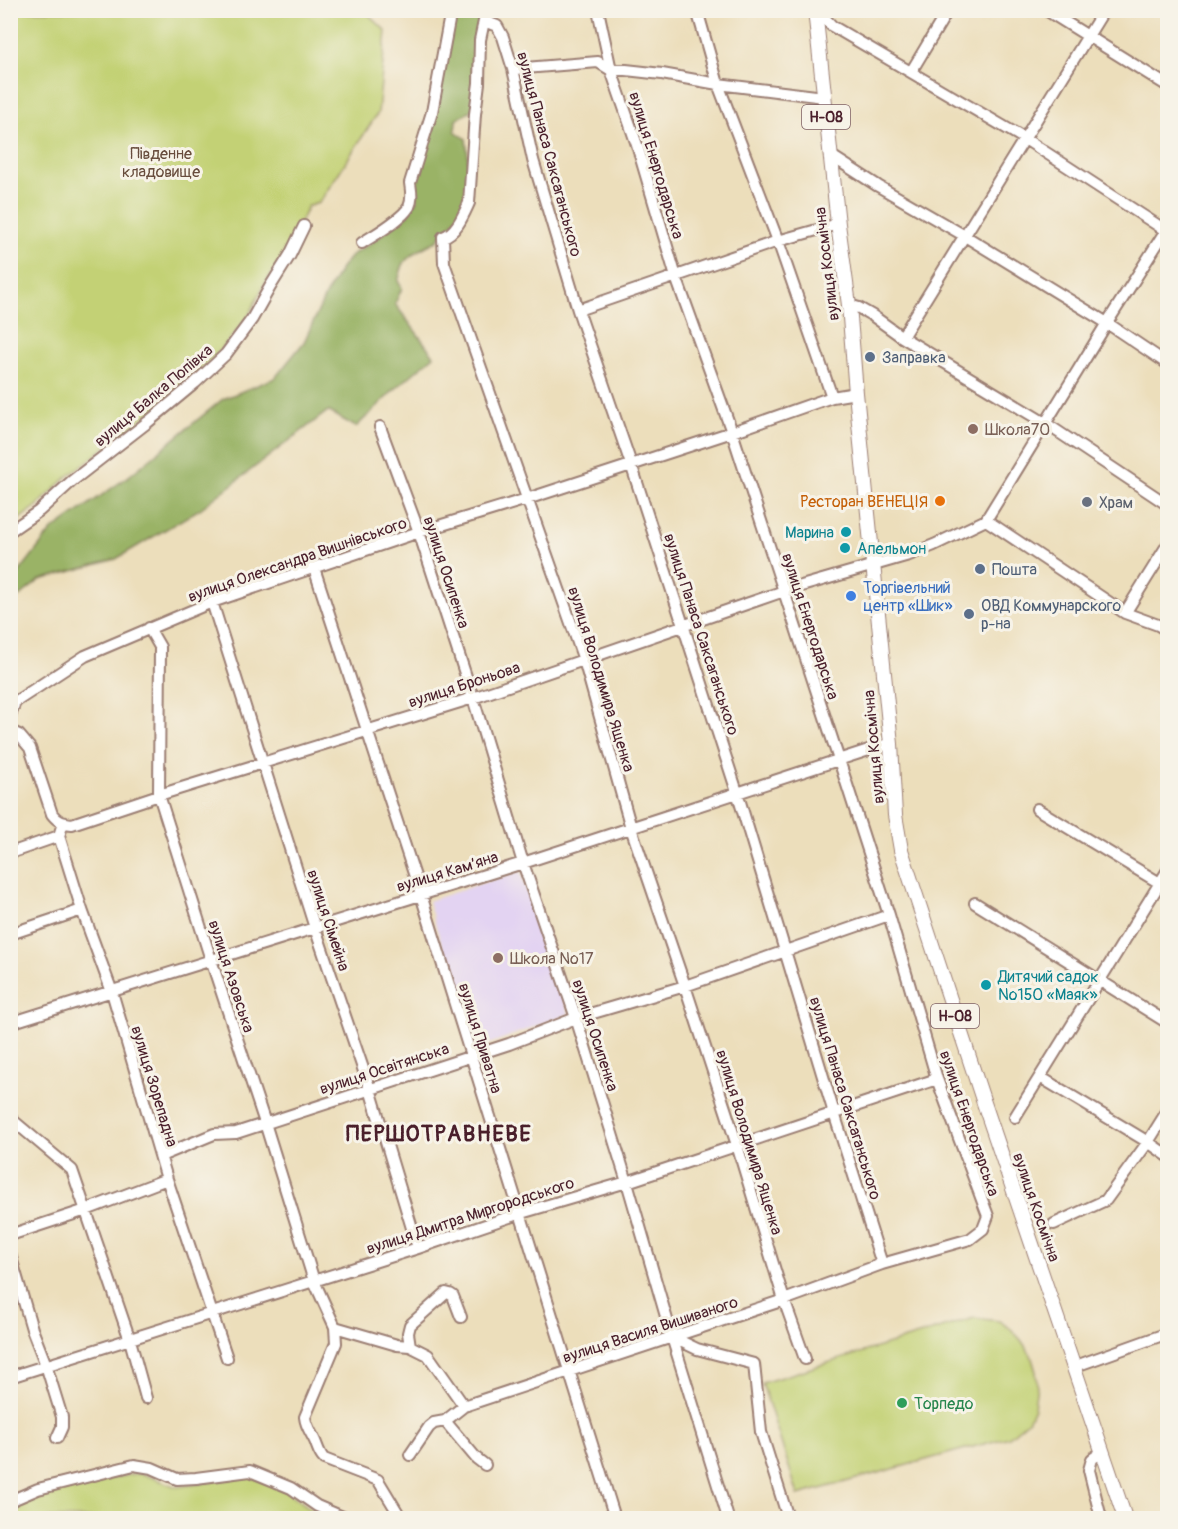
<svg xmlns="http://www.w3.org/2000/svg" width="1178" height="1529" viewBox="0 0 1178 1529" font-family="Pangolin,sans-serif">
<rect width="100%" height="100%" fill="#f7f3e8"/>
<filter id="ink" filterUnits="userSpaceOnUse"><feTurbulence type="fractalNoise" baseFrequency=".0167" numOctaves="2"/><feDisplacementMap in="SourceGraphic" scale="12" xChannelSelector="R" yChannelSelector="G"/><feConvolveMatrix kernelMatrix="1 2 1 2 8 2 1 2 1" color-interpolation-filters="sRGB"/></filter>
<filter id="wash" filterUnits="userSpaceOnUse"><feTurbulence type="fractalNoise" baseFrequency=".008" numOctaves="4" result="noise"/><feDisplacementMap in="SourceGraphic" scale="24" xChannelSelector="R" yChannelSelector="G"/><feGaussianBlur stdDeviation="1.35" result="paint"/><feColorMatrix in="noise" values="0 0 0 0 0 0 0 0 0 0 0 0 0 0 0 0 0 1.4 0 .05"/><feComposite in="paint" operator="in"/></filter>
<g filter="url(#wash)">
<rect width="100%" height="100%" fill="#ecdebb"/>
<path fill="#e3d3f2" d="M520 871 569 1014 475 1049 428 901Z"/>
<path fill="#c3d174" stroke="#867850" stroke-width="1.5" d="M11 11H370L369 15 386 31 378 113 319 203 308 206 283 257 264 285 248 317 220 351 156 408 67 477 37 506 11 525Z
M974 1318 999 1321 1011 1329 1021 1340 1031 1355 1036 1372 1037 1384 1034 1408 1028 1421 1009 1437 798 1495 762 1383Z
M140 1473 177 1487 249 1476 287 1491 312 1510 334 1518H11V1508L33 1497 59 1488Z"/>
<path fill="#9ab366" stroke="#726948" stroke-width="1.5" d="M454 11H479L480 23 474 107 469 112 456 120 455 131 466 139C470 165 470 196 456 219 450 228 442 232 437 241 429 244 409 255 404 263 401 268 400 276 398 281L402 288 395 304 434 356 394 390 356 427 328 411 200 509 116 559 40 580 11 603V580L17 575 51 531 129 476 223 399 275 378 304 342 326 294 342 267 353 254 371 243 407 215 417 201 414 178 430 142Z"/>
</g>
<g filter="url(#ink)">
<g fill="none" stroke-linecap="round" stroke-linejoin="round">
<g stroke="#9b7e73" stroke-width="14">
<path id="minor" d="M485 10 484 21 480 40 479 83 475 114 469 203C463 216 456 233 443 237L444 263 584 660 631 828 685 986 737 1145 784 1300 805 1359
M697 10 718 84 778 241 832 397
M817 10 832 26 1025 139 1168 232
M1046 10 1168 86
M484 21 497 26 503 37 513 69 533 160 578 310 631 464 737 792 834 1113 882 1264
M513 69 598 62 611 70H626L662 74 718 84 824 97
M911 72 948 10
M830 155 878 186 965 236 1107 323 1168 364
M362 243C376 234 401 220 409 207 413 199 411 191 410 183L432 112 451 10
M849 305 859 308 873 316 902 337 1045 423 1168 505
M578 310 778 241 838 224
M902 337 1104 10
M380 427 419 532 473 698 523 863 576 1018 627 1182 672 1337 728 1518
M986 520 1107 323 1168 227
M10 531 39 511 72 481 148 422 195 383 226 354 252 319 270 287 290 255 304 226
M314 568 421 895 615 1518
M212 602 315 928 370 1089 418 1248
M1125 613 1168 544
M149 628 160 647 159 795 211 960 265 1123 314 1281 335 1327 336 1343 305 1417C306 1427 311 1432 315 1441 318 1448 319 1454 324 1459L378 1480 401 1518
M10 716 15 702 85 656 212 602 419 532 527 499 732 432 832 397 856 393
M10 731 19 735 30 748 52 814C58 822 63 823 72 824L159 795 473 698 784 591 909 555 934 545 986 520 1125 613 1158 625 1168 631
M1037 809 1168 888
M63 823 59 836 82 910 112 992 167 1179 227 1358
M10 853 59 836
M975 903 1168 1023
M10 934 82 910
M10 1023 523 863 881 746 891 744
M1040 1077 1148 1142 1168 1156
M1015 1117 1168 870
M10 1118 72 1170 130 1340 146 1398
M161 1156 214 1134 236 1133 509 1044 576 1018 685 986 889 915
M1054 1224 1106 1200 1148 1142 1168 1110
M10 1235 86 1210 167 1179
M10 1254 32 1329 46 1365 62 1417V1427L57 1438
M335 1327 397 1345 410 1346 428 1355 464 1406 784 1300 882 1264 970 1239 983 1229 988 1216 937 1079 889 915 839 760 732 432 676 277 637 145 611 70 598 10
M672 1337 697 1349 754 1364 761 1432 788 1518
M410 1346 408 1333 410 1325 446 1293 450 1294 453 1296 461 1317
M1073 1367 1168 1333
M10 1377 418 1248 521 1213 627 1182 937 1079
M445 1421 476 1458 485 1465
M410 1455 429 1427 434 1423 445 1421 464 1406
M10 1501 38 1489 134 1465 152 1468 177 1479 196 1478 250 1471 291 1488 317 1506 345 1518
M1101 1518 1089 1470 1092 1459 1102 1452"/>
</g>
<g stroke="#9b7e73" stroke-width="16">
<path id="major" d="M815 10 838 224 849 305 856 393 891 744 895 815 901 850 984 1103 1125 1518"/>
</g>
<use href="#minor" stroke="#fff" stroke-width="10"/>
<use href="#major" stroke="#fff" stroke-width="14"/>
</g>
</g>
<g fill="#5c6f8a" stroke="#f7f3e8" stroke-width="2">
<circle cx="870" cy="357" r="6"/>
<circle cx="980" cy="569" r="6"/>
<circle cx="969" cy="614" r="6"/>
</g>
<g fill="#8d6e63" stroke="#f7f3e8" stroke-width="2">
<circle cx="973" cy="429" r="6"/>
<circle cx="498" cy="958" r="6"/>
</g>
<circle fill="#e8710a" stroke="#f7f3e8" stroke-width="2" cx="940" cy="501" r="6"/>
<circle fill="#6b7280" stroke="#f7f3e8" stroke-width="2" cx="1087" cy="502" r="6"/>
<g fill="#0f9aa8" stroke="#f7f3e8" stroke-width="2">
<circle cx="846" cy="532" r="6"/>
<circle cx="845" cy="548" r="6"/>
<circle cx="986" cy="985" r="6"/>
</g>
<circle fill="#3f7fe0" stroke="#f7f3e8" stroke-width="2" cx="851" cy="596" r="6"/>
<circle fill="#2e9e5b" stroke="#f7f3e8" stroke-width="2" cx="902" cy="1403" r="6"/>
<g text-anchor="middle" stroke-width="6" stroke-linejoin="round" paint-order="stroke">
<g fill="#f7f3e8" stroke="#7e5f64" stroke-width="1.5">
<rect x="802" y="105" width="48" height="24" rx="4.5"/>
<rect x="931" y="1004" width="48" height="24" rx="4.5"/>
</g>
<g font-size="15" font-weight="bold" fill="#4a1f2b">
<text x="826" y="122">Н-08</text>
<text x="955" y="1021">Н-08</text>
</g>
<g font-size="16" fill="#684c3d" stroke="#f7f3e8">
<text x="161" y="159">Південне<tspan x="161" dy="18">кладовище</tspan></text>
</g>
<g font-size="16" fill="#4a1f2b" stroke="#f7f3e8">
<text transform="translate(550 154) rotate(75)" y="6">вулиця Панаса Саксаганського</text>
<text transform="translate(657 165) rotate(73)" y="6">вулиця Енергодарська</text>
<text transform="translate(826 264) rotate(-97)" y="6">вулиця Космічна</text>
<text transform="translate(153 395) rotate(-40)" y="6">вулиця Балка Попівка</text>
<text transform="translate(297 559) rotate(-19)" y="6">вулиця Олександра Вишнівського</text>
<text transform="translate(447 572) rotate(72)" y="6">вулиця Осипенка</text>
<text transform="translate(811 626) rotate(72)" y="6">вулиця Енергодарська</text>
<text transform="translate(702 634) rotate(72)" y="6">вулиця Панаса Саксаганського</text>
<text transform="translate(602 679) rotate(73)" y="6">вулиця Володимира Ященка</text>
<text transform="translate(464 684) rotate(-18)" y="6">вулиця Броньова</text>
<text transform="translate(873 747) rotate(-95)" y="6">вулиця Космічна</text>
<text transform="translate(447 871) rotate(-17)" y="6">вулиця Кам’яна</text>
<text transform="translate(329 920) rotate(72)" y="6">вулиця Сімейна</text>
<text transform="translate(232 976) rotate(72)" y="6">вулиця Азовська</text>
<text transform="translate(596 1035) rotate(72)" y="6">вулиця Осипенка</text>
<text transform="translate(481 1038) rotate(73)" y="6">вулиця Приватна</text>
<text transform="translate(384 1068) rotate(-18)" y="6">вулиця Освітянська</text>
<text transform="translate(155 1086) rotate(73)" y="6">вулиця Зорепадна</text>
<text transform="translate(846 1098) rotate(73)" y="6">вулиця Панаса Саксаганського</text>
<text transform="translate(970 1123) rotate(71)" y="6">вулиця Енергодарська</text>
<text transform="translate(750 1142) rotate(73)" y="6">вулиця Володимира Ященка</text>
<text transform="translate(1037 1207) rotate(71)" y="6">вулиця Космічна</text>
<text transform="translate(470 1215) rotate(-18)" y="6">вулиця Дмитра Миргородського</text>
<text transform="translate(650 1329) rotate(-18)" y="6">вулиця Василя Вишиваного</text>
</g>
<g font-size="16" fill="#4e5e75" stroke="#f7f3e8" text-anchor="start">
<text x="882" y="363">Заправка</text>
<text x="992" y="575">Пошта</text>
<text x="981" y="611">ОВД Коммунарского<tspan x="981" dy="18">р-на</tspan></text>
</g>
<g font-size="16" fill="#785e54" stroke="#f7f3e8" text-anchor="start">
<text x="985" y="435">Школа70</text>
<text x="510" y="964">Школа №17</text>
</g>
<g font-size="16" fill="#c56008" stroke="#f7f3e8" text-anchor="end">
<text x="928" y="507">Ресторан ВЕНЕЦІЯ</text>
</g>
<g font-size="16" fill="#5b616d" stroke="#f7f3e8" text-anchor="start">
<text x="1099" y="508">Храм</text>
</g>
<g font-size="16" fill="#0d838f" stroke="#f7f3e8" text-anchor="start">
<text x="834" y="538" text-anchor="end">Марина</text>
<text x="857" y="554">Апельмон</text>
<text x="998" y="982">Дитячий садок<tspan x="998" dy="18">№150 «Маяк»</tspan></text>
</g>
<g font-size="16" fill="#366cbe" stroke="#f7f3e8" text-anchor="start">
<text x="863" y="593">Торгівельний<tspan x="863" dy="18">центр «Шик»</tspan></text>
</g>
<g font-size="16" fill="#27864d" stroke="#f7f3e8" text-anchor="start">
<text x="914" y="1409">Торпедо</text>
</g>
<g font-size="22" font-weight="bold" letter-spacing="1.5" fill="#4a1f2b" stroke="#f7f3e8">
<text x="439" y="1141">ПЕРШОТРАВНЕВЕ</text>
</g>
</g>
<rect width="1178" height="1529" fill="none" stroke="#f7f3e8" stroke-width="36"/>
</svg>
